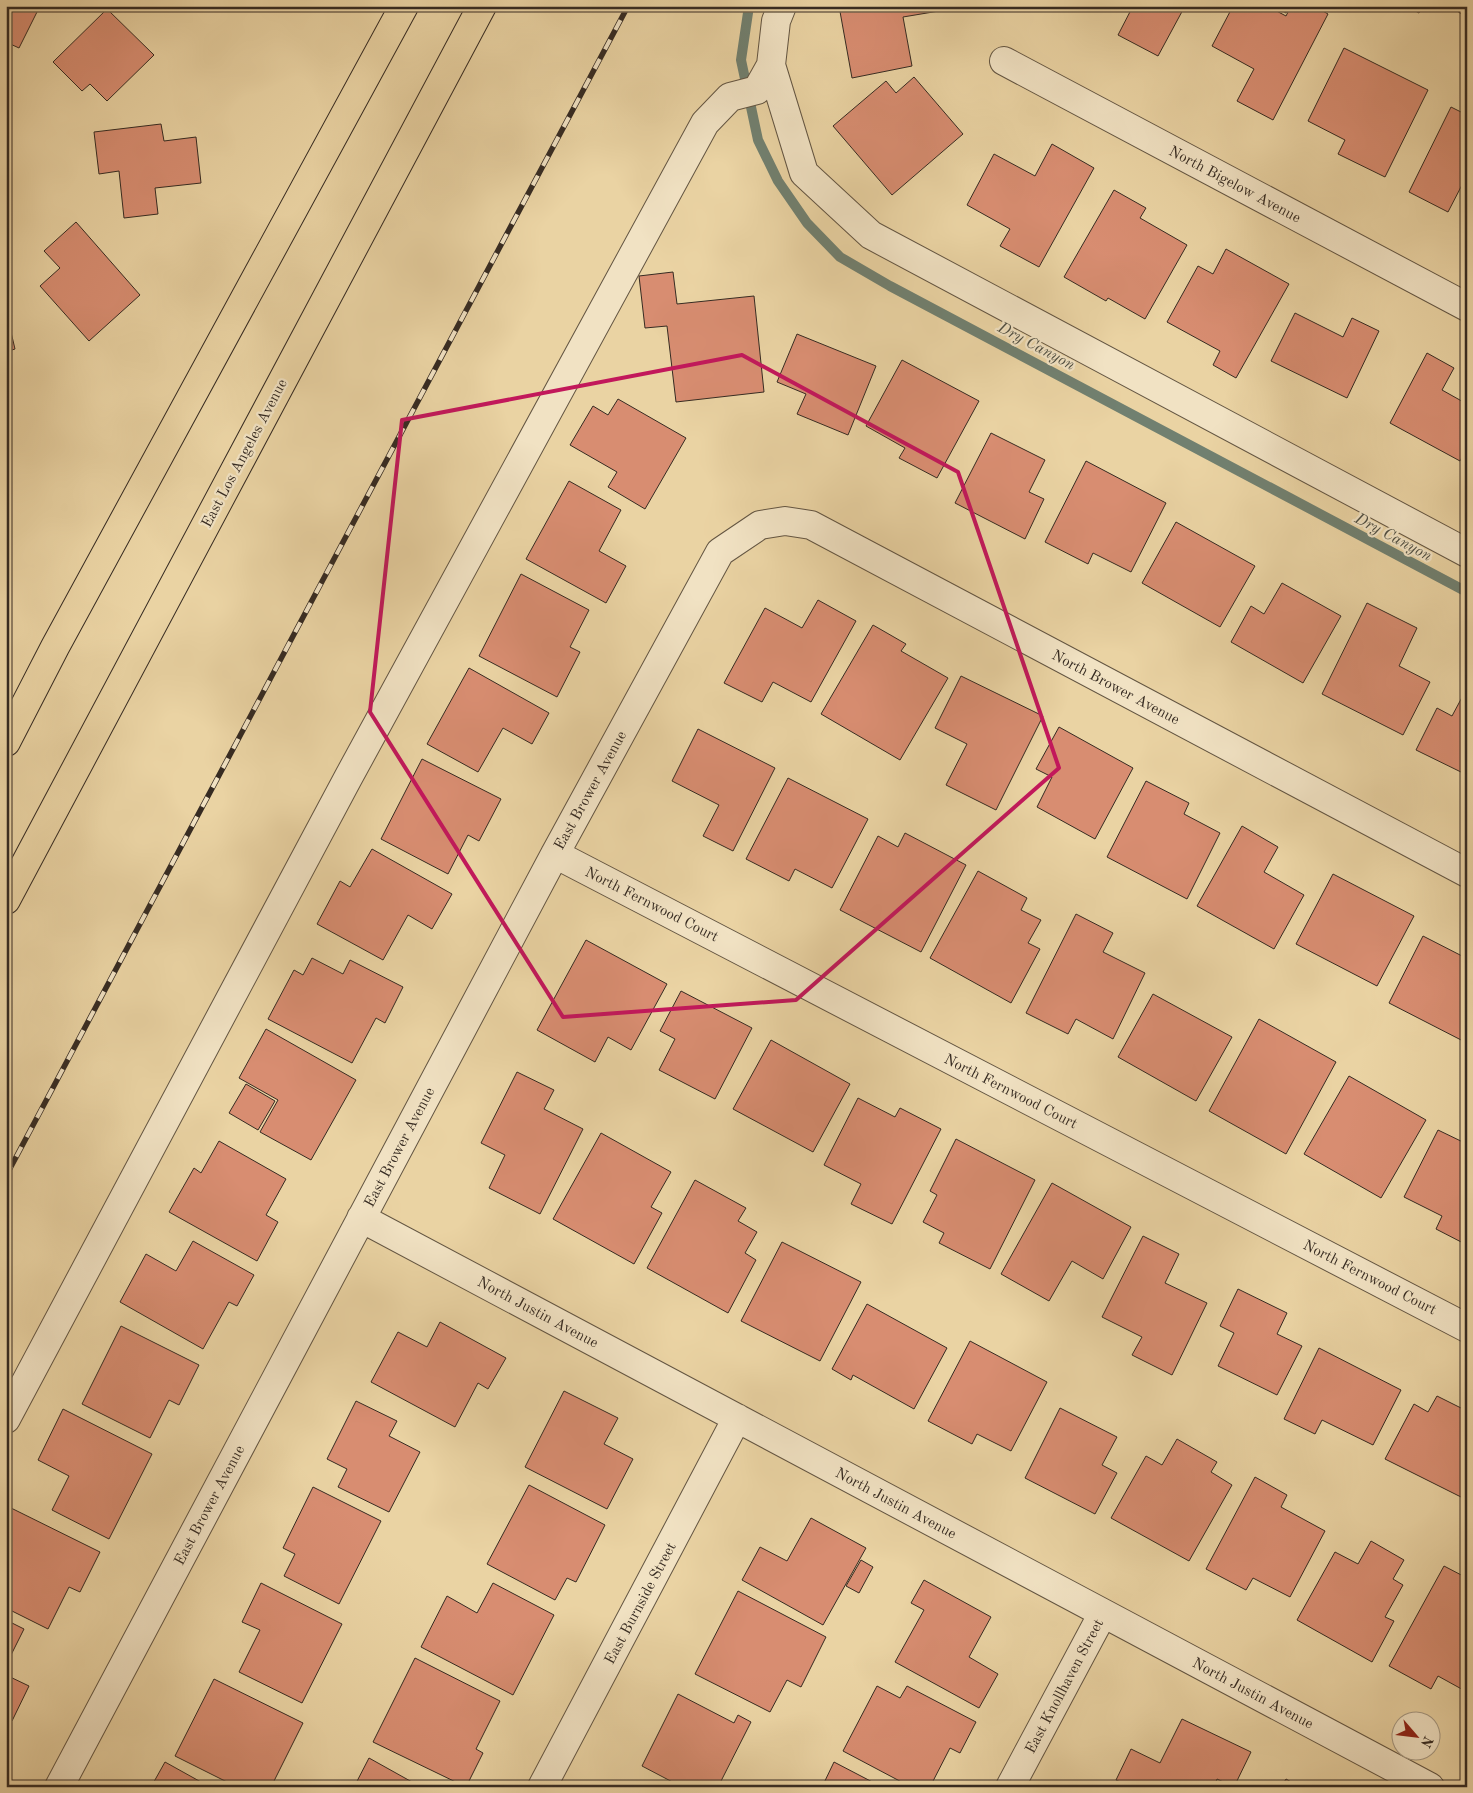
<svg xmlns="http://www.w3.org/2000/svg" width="1473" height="1793" viewBox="0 0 1473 1793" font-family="'Old Standard TT',serif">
<rect width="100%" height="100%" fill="#ead3a3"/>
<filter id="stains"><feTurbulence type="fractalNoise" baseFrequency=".004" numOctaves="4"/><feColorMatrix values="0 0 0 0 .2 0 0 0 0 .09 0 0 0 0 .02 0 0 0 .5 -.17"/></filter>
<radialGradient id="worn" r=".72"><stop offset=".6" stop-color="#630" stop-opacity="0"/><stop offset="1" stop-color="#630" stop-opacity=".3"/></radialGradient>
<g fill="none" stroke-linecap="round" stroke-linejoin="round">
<path stroke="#718070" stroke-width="10" d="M749 6 741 60 758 140 778 181 807 223 840 257 890 286 1467 592"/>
</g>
<path fill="#d88d71" stroke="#362b22" d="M6 6H40L19 48 6 42Z
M839 6H939V11L903 17 912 66 852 78Z
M1133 6H1185L1158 56 1118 35Z
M1233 6H1267L1286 16 1291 6H1314L1328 14 1273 120 1237 101 1254 69 1212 46Z
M1273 6H1289L1286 13Z
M1406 6H1423L1419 13Z
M1448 6H1467V17Z
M107 9 154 55 107 101 90 84 82 91 53 62Z
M1344 48 1428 90 1385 177 1338 154 1345 140 1308 121Z
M914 77 963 134 892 195 833 126 886 81 896 93Z
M1451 107 1467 115V185L1463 183 1448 212 1409 192Z
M161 124 164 141 196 137 201 183 155 188 158 214 124 218 119 171 99 174 94 132Z
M1052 144 1094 168 1039 267 1000 246 1010 229 967 205 994 154 1035 176Z
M1114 190 1146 208 1140 218 1187 245 1145 319 1108 298 1106 301 1064 277Z
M76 222 140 295 89 341 40 286 60 268 44 251Z
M1226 249 1289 284 1236 378 1213 365 1220 351 1167 322 1198 266 1213 274Z
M673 272 677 304 754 296 764 392 676 402 667 326 645 328 639 276Z
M6 311 15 349 6 352Z
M1295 313 1343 337 1352 318 1379 331 1347 398 1271 361Z
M797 334 876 366 848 435 797 414 806 394 777 382Z
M1427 353 1454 368 1442 390 1467 404V448L1460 461 1390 423Z
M902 360 979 401 937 478 899 458 905 448 866 426Z
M618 399 686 438 645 509 608 487 617 472 570 445 593 406 608 415Z
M991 433 1045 460 1029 492 1044 499 1025 539 955 503Z
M1086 461 1166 503 1131 572 1093 553 1088 564 1045 542Z
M569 481 621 510 599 551 626 566 606 603 526 559Z
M1176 522 1255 566 1220 627 1142 583Z
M521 574 589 610 570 647 580 652 557 697 479 656Z
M1282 583 1341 616 1303 683 1231 642 1251 606 1264 614Z
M818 600 856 621 811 702 773 682 762 702 724 683 765 608 802 628Z
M1367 603 1417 628 1399 666 1430 682 1403 735 1322 694Z
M873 625 906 644 901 651 948 678 900 760 821 714Z
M469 668 549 713 532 744 503 728 478 772 427 744Z
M961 676 1043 716 996 810 946 785 967 744 935 728Z
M1467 688V765L1463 773 1416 750 1437 708 1452 716Z
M1059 727 1133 768 1095 839 1037 807 1052 777 1036 769Z
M698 729 775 768 733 851 703 836 719 805 672 781Z
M422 759 501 799 479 841 468 835 448 874 381 839Z
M788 778 868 819 832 888 795 869 789 881 746 859Z
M1146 781 1189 803 1184 814 1220 833 1187 899 1107 857Z
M1242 826 1278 847 1264 872 1304 895 1274 949 1197 906Z
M905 833 966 865 921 952 840 910 878 836 898 847Z
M372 849 452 894 432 929 408 915 383 960 317 924 340 881 350 887Z
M978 871 1027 898 1021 910 1041 920 1028 943 1040 949 1011 1003 930 958Z
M1333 874 1414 916 1377 986 1296 944Z
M1076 914 1113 933 1103 952 1145 973 1113 1039 1076 1019 1068 1034 1026 1013Z
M1423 936 1464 957 1467 952V1040L1465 1042 1389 1003Z
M586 940 667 984 631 1050 608 1037 595 1062 537 1030Z
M312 958 343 974 350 960 403 987 385 1023 376 1018 352 1063 268 1019 294 970 303 975Z
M681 991 752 1028 715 1099 659 1070 675 1039 660 1031Z
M1153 994 1232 1037 1196 1101 1118 1057Z
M1259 1019 1336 1062 1286 1154 1209 1111Z
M266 1029 356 1080 311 1160 260 1132 278 1100 239 1078Z
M771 1040 850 1084 813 1152 733 1109Z
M517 1072 554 1090 544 1109 583 1129 540 1214 489 1188 505 1155 481 1143Z
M1349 1076 1426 1120 1381 1198 1304 1154Z
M246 1084 275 1101 258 1130 229 1113Z
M858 1098 895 1117 900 1108 941 1129 892 1224 851 1204 861 1184 824 1165Z
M1438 1130 1467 1144V1245L1436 1229 1442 1216 1404 1197Z
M601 1133 671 1172 651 1207 662 1213 634 1264 553 1219Z
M956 1139 1035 1180 990 1269 939 1243 944 1233 923 1222 937 1195 930 1191Z
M219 1141 286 1179 266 1215 278 1222 257 1261 169 1212 194 1168 201 1173Z
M695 1180 746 1208 738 1221 757 1232 745 1253 756 1260 728 1313 647 1268Z
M1052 1183 1131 1227 1103 1279 1072 1261 1049 1301 1001 1274Z
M1143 1236 1179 1254 1165 1283 1207 1303 1172 1375 1132 1355 1142 1337 1102 1317Z
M193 1241 254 1275 237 1306 229 1302 203 1349 120 1302 146 1254 176 1271Z
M782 1242 861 1282 820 1361 741 1321Z
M1238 1289 1287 1313 1277 1334 1302 1346 1277 1395 1218 1366 1234 1333 1220 1326Z
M867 1304 947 1348 914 1409 853 1375 851 1380 832 1369Z
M440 1322 506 1358 488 1389 478 1383 455 1427 371 1382 398 1332 427 1347Z
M121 1326 199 1365 179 1405 169 1400 150 1438 82 1404Z
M970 1341 1047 1382 1011 1451 977 1434 972 1444 928 1421Z
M1319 1348 1401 1390 1373 1445 1322 1420 1315 1434 1284 1419Z
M564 1391 618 1418 604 1444 633 1459 607 1509 525 1467Z
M1437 1396 1467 1411V1496L1465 1499 1385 1459 1414 1404 1428 1412Z
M356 1401 397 1421 389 1436 420 1452 389 1512 338 1487 347 1469 327 1459Z
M1060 1408 1117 1437 1102 1465 1117 1473 1095 1514 1025 1478Z
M63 1409 152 1454 109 1539 52 1510 69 1476 38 1460Z
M1177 1439 1217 1462 1211 1472 1232 1485 1189 1561 1111 1518 1146 1456 1162 1465Z
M1255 1477 1287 1495 1281 1507 1325 1531 1290 1597 1253 1578 1246 1590 1206 1569Z
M529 1485 605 1525 576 1582 567 1578 555 1600 487 1564Z
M313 1487 381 1521 339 1604 284 1576 295 1554 283 1548Z
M9 1507 100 1552 80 1592 69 1587 48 1629 6 1608V1513Z
M811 1518 866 1548 823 1625 742 1580 760 1547 787 1561Z
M1371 1541 1404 1560 1393 1579 1403 1585 1385 1617 1394 1621 1372 1662 1297 1620 1335 1552 1358 1564Z
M861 1560 873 1567 859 1593 846 1586Z
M1444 1566 1467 1578V1692L1438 1676 1431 1689 1389 1666Z
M924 1580 991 1617 969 1657 998 1674 979 1708 895 1662 924 1610 911 1603Z
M261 1583 342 1624 302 1703 239 1672 260 1630 242 1622Z
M493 1583 554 1615 513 1695 421 1647 447 1596 477 1613Z
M738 1591 826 1637 801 1687 787 1680 770 1712 695 1674Z
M6 1620 24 1629 6 1665Z
M415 1658 500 1701 476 1749 483 1753 466 1787 373 1742Z
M6 1675 29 1686 12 1721 6 1718Z
M214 1679 303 1723 271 1787H237L175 1756Z
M877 1686 900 1698 907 1686 976 1722 960 1753 950 1748 930 1787H911L843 1751Z
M678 1694 734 1723 738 1715 751 1722 718 1787H682L642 1766Z
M1182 1719 1251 1752 1234 1787 1217 1779 1214 1787H1131L1116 1780 1131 1749 1160 1763Z
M369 1758 421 1787H354Z
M165 1762 210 1787H151Z
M834 1762 882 1787H822Z
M1286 1779 1300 1787H1281Z"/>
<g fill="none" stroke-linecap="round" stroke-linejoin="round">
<g stroke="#635542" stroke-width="30">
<path id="minor" d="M1004 61 1467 307
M771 65 804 173 871 235 1467 553
M555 854 1467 1328
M361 1218 1430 1787
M6 1419 348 778 705 123 730 97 757 90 771 65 776 21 782 6
M59 1787 555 854 720 552 760 525 785 521 811 525 1467 873
M542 1787 737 1418
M1010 1787 1103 1613"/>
</g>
<g stroke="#362b22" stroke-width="30">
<path id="major" d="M6 742 55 647 404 6
M6 900 482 6"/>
</g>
<use href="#minor" stroke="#f1e2c3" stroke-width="28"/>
<use href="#major" stroke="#ead3a3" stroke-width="28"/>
<g stroke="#362b22" stroke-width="5.5">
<path id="rail" d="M6 1176 628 6"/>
</g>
<use href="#rail" stroke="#f1e2c3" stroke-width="4" stroke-dasharray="11" stroke-linecap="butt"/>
</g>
<path fill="none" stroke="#c2185b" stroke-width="4" stroke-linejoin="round" d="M742 355 958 472 1059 768 796 1000 563 1017 370 712 402 420Z"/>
<g text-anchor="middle" stroke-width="4.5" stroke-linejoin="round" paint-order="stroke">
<g font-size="15" fill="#362b22" stroke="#f1e2c3">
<text transform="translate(1235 184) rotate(28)" y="5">North Bigelow Avenue</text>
<text transform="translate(244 453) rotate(-62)" y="5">East Los Angeles Avenue</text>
<text transform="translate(1116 687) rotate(28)" y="5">North Brower Avenue</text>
<text transform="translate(590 790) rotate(-61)" y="5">East Brower Avenue</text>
<text transform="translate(652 904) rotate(27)" y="5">North Fernwood Court</text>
<text transform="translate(1011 1091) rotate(27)" y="5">North Fernwood Court</text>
<text transform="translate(399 1147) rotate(-62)" y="5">East Brower Avenue</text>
<text transform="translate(1370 1277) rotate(27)" y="5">North Fernwood Court</text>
<text transform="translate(538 1312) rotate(28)" y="5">North Justin Avenue</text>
<text transform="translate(896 1503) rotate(28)" y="5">North Justin Avenue</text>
<text transform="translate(209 1505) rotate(-62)" y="5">East Brower Avenue</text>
<text transform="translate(640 1603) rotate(-62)" y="5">East Burnside Street</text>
<text transform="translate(1064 1686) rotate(-62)" y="5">East Knollhaven Street</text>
<text transform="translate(1253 1693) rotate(28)" y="5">North Justin Avenue</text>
</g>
<g font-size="16" font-style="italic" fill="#4e4e42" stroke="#f1e2c3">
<text transform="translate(1037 345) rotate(28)" y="6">Dry Canyon</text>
<text transform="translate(1394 536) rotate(28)" y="6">Dry Canyon</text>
</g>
</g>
<rect width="1473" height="1793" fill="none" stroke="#ead3a3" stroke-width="25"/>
<rect x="8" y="8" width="1458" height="1778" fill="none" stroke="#362b22" stroke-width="2.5"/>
<rect x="12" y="12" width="1448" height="1768" fill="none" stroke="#362b22"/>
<g transform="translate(1416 1736) rotate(118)"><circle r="24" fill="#f1e2c3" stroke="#a69983"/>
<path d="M0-4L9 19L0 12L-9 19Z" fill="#8f2418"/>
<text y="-8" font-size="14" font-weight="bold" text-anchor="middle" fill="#362b22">N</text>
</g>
<rect width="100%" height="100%" filter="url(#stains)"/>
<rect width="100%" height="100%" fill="url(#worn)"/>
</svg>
